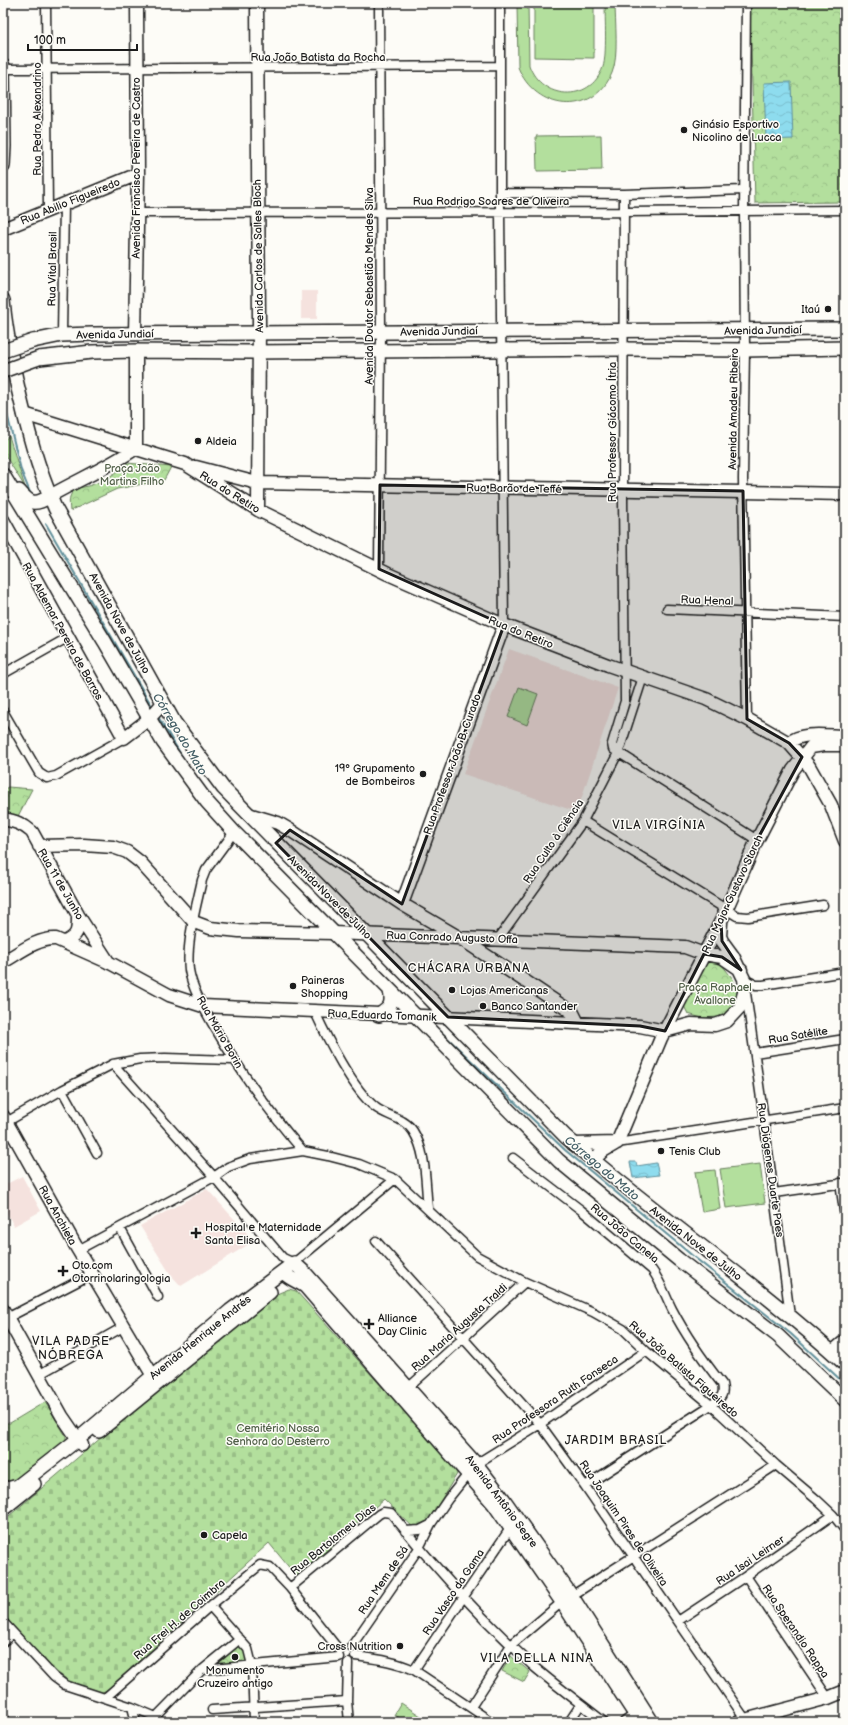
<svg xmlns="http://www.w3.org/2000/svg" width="848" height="1725" viewBox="0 0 848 1725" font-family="'Balsamiq Sans',sans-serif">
<defs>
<pattern id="cemetery-stones" width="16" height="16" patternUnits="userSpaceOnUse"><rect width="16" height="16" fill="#b3df9d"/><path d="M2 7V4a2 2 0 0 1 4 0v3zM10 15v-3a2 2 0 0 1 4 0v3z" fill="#99bf87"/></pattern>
<pattern id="park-crowns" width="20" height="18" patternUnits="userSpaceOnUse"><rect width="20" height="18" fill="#b3df9d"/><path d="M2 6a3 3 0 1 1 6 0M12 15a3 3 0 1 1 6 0" fill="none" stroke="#99bf87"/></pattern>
<pattern id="water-waves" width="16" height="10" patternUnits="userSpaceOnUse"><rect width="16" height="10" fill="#8edcee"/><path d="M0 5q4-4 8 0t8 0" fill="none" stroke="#7abccc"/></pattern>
</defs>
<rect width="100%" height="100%" fill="#fdfcf7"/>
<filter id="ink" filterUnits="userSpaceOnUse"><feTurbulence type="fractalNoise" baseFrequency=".025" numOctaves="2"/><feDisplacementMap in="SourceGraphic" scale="8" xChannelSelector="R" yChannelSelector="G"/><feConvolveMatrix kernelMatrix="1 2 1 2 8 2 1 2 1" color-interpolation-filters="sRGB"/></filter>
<g filter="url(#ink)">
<path fill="#f5e2de" d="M301 291H317V319H301Z
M509 649 618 688 577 812 463 774Z
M22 1176 41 1211 14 1226 3 1206V1186Z
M207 1189 254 1241 181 1286 171 1275 140 1226Z"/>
<path fill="#b3df9d" stroke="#687e5c" d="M517 3H528L529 65C541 100 590 104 603 67 607 55 605 18 605 3H615C615 21 619 57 612 73 593 118 535 111 518 67Z
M534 3H594V58L534 57Z
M601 135 602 170 537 171 536 136Z
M519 687 538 694 527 725 508 717Z
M760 1164 765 1203 726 1208 720 1169Z
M715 1170 720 1209 702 1212 695 1172Z
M401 1703 427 1720 425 1722H405L394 1715Z"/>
<path fill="url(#cemetery-stones)" stroke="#687e5c" d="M289 1289 296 1291 454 1467 457 1474 420 1534 384 1499 297 1577 269 1543 110 1688 101 1693 72 1683 51 1668 3 1615V1521L109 1431 279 1293Z"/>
<path fill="url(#park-crowns)" stroke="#687e5c" d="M750 3H845V202L755 203Z
M9 436 25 487 3 452V441Z
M127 463 171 467 164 480 117 489 70 511C69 500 68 496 76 488 94 487 114 476 127 463Z
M8 787 32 789 17 818 3 817V790Z
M711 961 722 965 733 979 738 993 734 1006 726 1013 718 1017 702 1018 688 1014 684 1006 703 966Z
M45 1402 66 1436V1442L7 1488 3 1479V1423H10Z
M240 1644 245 1652 248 1663 213 1667Z
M511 1656 530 1672 524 1682 502 1671Z"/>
<path fill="url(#water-waves)" stroke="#608f9a" d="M791 82 793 139 766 140 764 83Z
M630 1162H636L637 1166 656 1163 659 1175 633 1178Z"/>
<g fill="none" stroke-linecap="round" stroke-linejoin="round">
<path stroke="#608f9a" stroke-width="2" d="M3 398 21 470 31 495
M46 524 153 708
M157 715 183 758
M439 1030 565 1150 694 1257 791 1334 845 1384"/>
<g stroke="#1c1c1c" stroke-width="11">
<path id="street" d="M46 3 48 210
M500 3V211L504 625
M746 3 744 211 745 350 743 479 747 719
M3 69 499 66
M500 193 624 194 745 190
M624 194 623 498 625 701 612 744 613 749 757 840
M136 213 624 212 845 210
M62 335 64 203
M379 569 381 332 379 3
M667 609 845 617
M3 674 67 638
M3 711 39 773 47 778 56 776 124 738
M583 821 737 916 748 917 823 905
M234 832 206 870 202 880C196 908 186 942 189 970 192 988 203 1007 212 1023 238 1068 269 1112 303 1151
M498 939 583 821 619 751 643 677
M744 979 756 985H763L845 972
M746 993 764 1120 790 1316
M315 1012C327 1038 353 1090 375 1107 386 1116 405 1118 413 1131 427 1153 425 1183 428 1208
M755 1053 845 1039
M113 1064 214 1177 283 1258 294 1263 395 1179
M62 1090 97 1153
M3 1124 62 1090 113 1064 140 1059 165 1058 233 1060
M617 1143 845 1108
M513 1158 581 1210 652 1270C661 1282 665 1295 672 1309 686 1336 703 1360 722 1384 725 1396 720 1398 711 1405L585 1486
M840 1183 845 1218
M774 1193 845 1183
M120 1228 158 1297
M376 1241 540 1424 585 1486 746 1720
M78 1250 214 1177 228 1167 250 1159 303 1151 328 1156 359 1164 395 1179 477 1256 525 1282 593 1312 623 1329 646 1351 711 1405 776 1465 816 1499 833 1515 845 1530
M7 1318 92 1274
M40 1374 123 1327
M408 1388 525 1282
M405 1531 420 1530 430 1525
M746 1576 828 1698
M290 1588 379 1514 383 1512 391 1513C434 1567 481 1618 532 1665 555 1685 580 1703 604 1722
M210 1606 248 1649 252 1665 254 1722
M678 1621 746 1576 833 1515
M3 1622 54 1677 65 1685 132 1707 156 1717
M3 1642 13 1633
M351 1647 419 1548 431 1524 448 1499 476 1464 540 1424 646 1351
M355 1656C376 1659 395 1661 414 1670L492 1722
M348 1663 347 1701 349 1722
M202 1670 339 1657
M414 1670 511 1527
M105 1698 210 1606 260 1565 270 1567 290 1588 339 1650
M132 1707 136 1722
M471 1707 511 1645 562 1602 776 1465
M212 1710 347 1701
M3 1717 7 1722
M151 1722 202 1670 240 1639
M569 1722 581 1704
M624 1722 635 1714"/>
</g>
<g stroke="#1c1c1c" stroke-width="15">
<path id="secondary" d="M257 3 259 322 258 510
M3 229 138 174
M135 334 138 174 137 3
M24 414 185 464 258 510 388 574 504 625 608 665 706 699 747 719 789 743 809 766 831 805 845 841
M196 467 257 483 845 494
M50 496C78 480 109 467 136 448V351
M3 520 124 738 149 719 163 703
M789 743C802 731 828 736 845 736
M248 814 278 823 290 830 402 904 460 938 573 1013 578 1023
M3 819C15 821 23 824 32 832L78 915 109 963
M39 846 84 845 113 847 127 852 140 862 194 922 210 928 239 931 333 933 685 947 704 954 722 957 741 970
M402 904 504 625
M65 942C79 935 78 930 78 915
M3 962C19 953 37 938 56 939L110 963 169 995 203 1006 640 1026 665 1031
M665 1031 691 1024 715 1025 727 1021 740 1007 745 989 744 979 733 956 722 941 720 936 721 923
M3 1116 78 1250 153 1376
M617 1143 661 1038 721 921 757 840 793 770 811 747 824 745H845
M573 1144 617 1143
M592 1161 603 1151 615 1144
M3 1310 62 1416 82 1445
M832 1352 845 1341
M737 1722 828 1698 845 1691"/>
</g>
<g stroke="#1c1c1c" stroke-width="16">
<path id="primary" d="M3 66 4 146 3 166
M3 300C5 328 11 356 17 384 27 428 37 467 55 508L174 722 223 788 566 1137C656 1216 757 1283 845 1364
M33 341 62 335 92 334 845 329
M39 358 92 352 136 351 251 352 623 349 745 350 845 348
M3 475 105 642 163 742 207 802 234 832 559 1161 679 1260 778 1336 845 1400
M19 491C30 504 35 506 50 496
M379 1015C390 1008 393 1004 390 991
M283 1272C291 1280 296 1280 305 1286L494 1504 562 1602 640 1722
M99 1431 270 1292
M3 1487 7 1489 18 1486 77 1440 230 1311 294 1263 306 1274 476 1464 504 1500 571 1595 652 1722
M3 1509 34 1484"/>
</g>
<use href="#street" stroke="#fdfcf7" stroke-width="8"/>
<use href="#secondary" stroke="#fdfcf7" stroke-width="12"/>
<use href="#primary" stroke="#fdfcf7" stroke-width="13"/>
<g stroke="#1c1c1c" stroke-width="16" stroke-linecap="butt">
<path id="primary-bridge" d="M3 351 33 341
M3 371 39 358"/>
</g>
<use href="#primary-bridge" stroke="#fdfcf7" stroke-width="13"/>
</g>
</g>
<path fill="#1c1c1c" fill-opacity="0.2" stroke="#1c1c1c" stroke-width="3" stroke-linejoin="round" d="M380 485 743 491 747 719 789 743 802 757 757 840 721 921 722 941 741 970 722 957 704 954 665 1031 640 1026 448 1017 276 843 290 830 402 904 504 625 379 569Z"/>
<g fill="#1c1c1c" stroke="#fdfcf7" stroke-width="1.5">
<circle cx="684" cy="130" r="4"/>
<circle cx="828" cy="309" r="4"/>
<circle cx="198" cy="441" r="4"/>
<circle cx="423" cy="774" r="4"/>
<circle cx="293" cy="986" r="4"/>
<circle cx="452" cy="990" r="4"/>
<circle cx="483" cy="1006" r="4"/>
<circle cx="661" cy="1151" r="4"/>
<path d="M194 1227h4v4h4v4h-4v4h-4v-4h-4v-4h4z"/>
<path d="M61 1265h4v4h4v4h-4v4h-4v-4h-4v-4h4z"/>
<path d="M367 1318h4v4h4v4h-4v4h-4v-4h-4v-4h4z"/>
<circle cx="204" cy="1535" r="4"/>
<circle cx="400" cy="1646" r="4"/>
<circle cx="235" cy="1657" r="4"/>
</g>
<g text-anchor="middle" stroke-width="3" stroke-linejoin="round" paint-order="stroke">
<g font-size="11" fill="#1c1c1c" stroke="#fdfcf7">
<text x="318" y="61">Rua João Batista da Rocha</text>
<text transform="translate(37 119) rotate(-90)" y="4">Rua Pedro Alexandrino</text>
<text transform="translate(136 168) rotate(-90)" y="4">Avenida Francisco Pereira de Castro</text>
<text transform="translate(70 201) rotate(-22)" y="4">Rua Abilio Figueiredo</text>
<text x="491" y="205">Rua Rodrigo Soares de Oliveira</text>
<text transform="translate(258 256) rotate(-91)" y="4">Avenida Carlos de Salles Bloch</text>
<text transform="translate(52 269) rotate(-89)" y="4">Rua Vital Brasil</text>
<text transform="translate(369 286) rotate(-90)" y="4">Avenida Doutor Sebastião Mendes Silva</text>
<text transform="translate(763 330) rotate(-1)" y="4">Avenida Jundiaí</text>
<text transform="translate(439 331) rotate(-1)" y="4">Avenida Jundiaí</text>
<text transform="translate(115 334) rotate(-1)" y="4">Avenida Jundiaí</text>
<text transform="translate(733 409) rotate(-89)" y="4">Avenida Amadeu Ribeiro</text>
<text transform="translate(612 432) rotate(-90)" y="4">Rua Professor Giácomo Ítria</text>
<text transform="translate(514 488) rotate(1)" y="4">Rua Barão de Teffé</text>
<text transform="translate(230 492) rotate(32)" y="4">Rua do Retiro</text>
<text transform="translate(707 600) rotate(2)" y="4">Rua Henal</text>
<text transform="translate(120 623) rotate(61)" y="4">Avenida Nove de Julho</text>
<text transform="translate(63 631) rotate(61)" y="4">Rua Aldemar Pereira de Barros</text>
<text transform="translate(521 632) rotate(22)" y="4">Rua do Retiro</text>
<text transform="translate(452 764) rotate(-70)" y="4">Rua Professor João B. Curado</text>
<text transform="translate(553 841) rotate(-56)" y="4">Rua Culto à Ciência</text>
<text transform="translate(61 884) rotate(60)" y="4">Rua 11 de Junho</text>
<text transform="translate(732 894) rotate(-65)" y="4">Rua Major Gustavo Storch</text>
<text transform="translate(330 897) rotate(45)" y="4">Avenida Nove de Julho</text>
<text transform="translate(452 937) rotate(2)" y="4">Rua Conrado Augusto Offa</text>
<text transform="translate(382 1015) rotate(2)" y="4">Rua Eduardo Tomanik</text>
<text transform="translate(220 1032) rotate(60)" y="4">Rua Mário Borin</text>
<text transform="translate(798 1035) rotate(-9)" y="4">Rua Satélite</text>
<text transform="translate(771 1170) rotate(82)" y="4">Rua Diógenes Duarte Paes</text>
<text transform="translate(58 1215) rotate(61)" y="4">Rua Anchieta</text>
<text transform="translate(625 1233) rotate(40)" y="4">Rua João Canela</text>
<text transform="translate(696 1243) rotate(38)" y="4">Avenida Nove de Julho</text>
<text transform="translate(459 1327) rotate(-42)" y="4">Rua Maria Augusta Traldi</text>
<text transform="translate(200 1337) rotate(-39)" y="4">Avenida Henrique Andrés</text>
<text transform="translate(684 1369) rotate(41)" y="4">Rua João Batista Figueiredo</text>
<text transform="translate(555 1399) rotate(-34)" y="4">Rua Professora Ruth Fonseca</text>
<text transform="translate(502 1501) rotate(53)" y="4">Avenida Antônio Segre</text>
<text transform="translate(624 1523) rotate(56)" y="4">Rua Joaquim Pires de Oliveira</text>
<text transform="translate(333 1539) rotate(-39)" y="4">Rua Bartolomeu Dias</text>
<text transform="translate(750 1560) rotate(-34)" y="4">Rua Isai Leirner</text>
<text transform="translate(383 1580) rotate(-56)" y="4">Rua Mem de Sá</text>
<text transform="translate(453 1592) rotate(-56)" y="4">Rua Vasco da Gama</text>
<text transform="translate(179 1619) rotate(-41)" y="4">Rua Frei H. de Coimbra</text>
<text transform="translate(796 1631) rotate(56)" y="4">Rua Sperandio Rappa</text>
</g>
<g font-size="11" fill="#1c1c1c" stroke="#fdfcf7" text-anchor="start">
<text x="692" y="128">Ginásio Esportivo<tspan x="692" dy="13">Nicolino de Lucca</tspan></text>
<text x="820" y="313" text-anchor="end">Itaú</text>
<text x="206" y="445">Aldeia</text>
<text x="415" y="772" text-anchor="end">19º Grupamento<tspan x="415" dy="13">de Bombeiros</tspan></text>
<text x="301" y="984">Paineras<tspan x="301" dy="13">Shopping</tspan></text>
<text x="460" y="994">Lojas Americanas</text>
<text x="491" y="1010">Banco Santander</text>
<text x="669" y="1155">Tenis Club</text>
<text x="205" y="1231">Hospital e Maternidade<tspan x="205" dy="13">Santa Elisa</tspan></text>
<text x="72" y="1269">Oto.com<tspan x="72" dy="13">Otorrinolaringologia</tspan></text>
<text x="378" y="1322">Alliance<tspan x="378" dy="13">Day Clinic</tspan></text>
<text x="212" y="1539">Capela</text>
<text x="392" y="1650" text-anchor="end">Cross Nutrition</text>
<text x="235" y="1674" text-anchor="middle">Monumento<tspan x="235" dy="13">Cruzeiro antigo</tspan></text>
</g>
<g font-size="11" fill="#516049" stroke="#fdfcf7">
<text x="132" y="472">Praça João<tspan x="132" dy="13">Martins Filho</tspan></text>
<text x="715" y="991">Praça Raphael<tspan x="715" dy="13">Avallone</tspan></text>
<text x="278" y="1432">Cemitério Nossa<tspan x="278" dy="13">Senhora do Desterro</tspan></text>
</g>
<g font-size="12" font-style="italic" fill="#445f66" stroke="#fdfcf7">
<text transform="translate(180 734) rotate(59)" y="4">Córrego do Mato</text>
<text transform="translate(602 1168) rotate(40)" y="4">Córrego do Mato</text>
</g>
<g font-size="12" letter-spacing="1" fill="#1c1c1c" stroke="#fdfcf7">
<text x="659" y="829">VILA VIRGÍNIA</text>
<text x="469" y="972">CHÁCARA URBANA</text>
<text x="71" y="1345">VILA PADRE<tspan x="71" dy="14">NÓBREGA</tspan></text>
<text x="616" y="1444">JARDIM BRASIL</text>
<text x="537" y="1662">VILA DELLA NINA</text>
</g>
</g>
<rect width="848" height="1725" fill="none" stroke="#fdfcf7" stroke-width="16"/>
<rect x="8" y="8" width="832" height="1709" fill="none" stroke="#1c1c1c" stroke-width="1.5" filter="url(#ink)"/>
<path d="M28 44v6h109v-6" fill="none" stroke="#1c1c1c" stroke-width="2"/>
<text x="34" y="44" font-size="12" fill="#1c1c1c" stroke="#fdfcf7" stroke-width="3" paint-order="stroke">100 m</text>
</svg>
